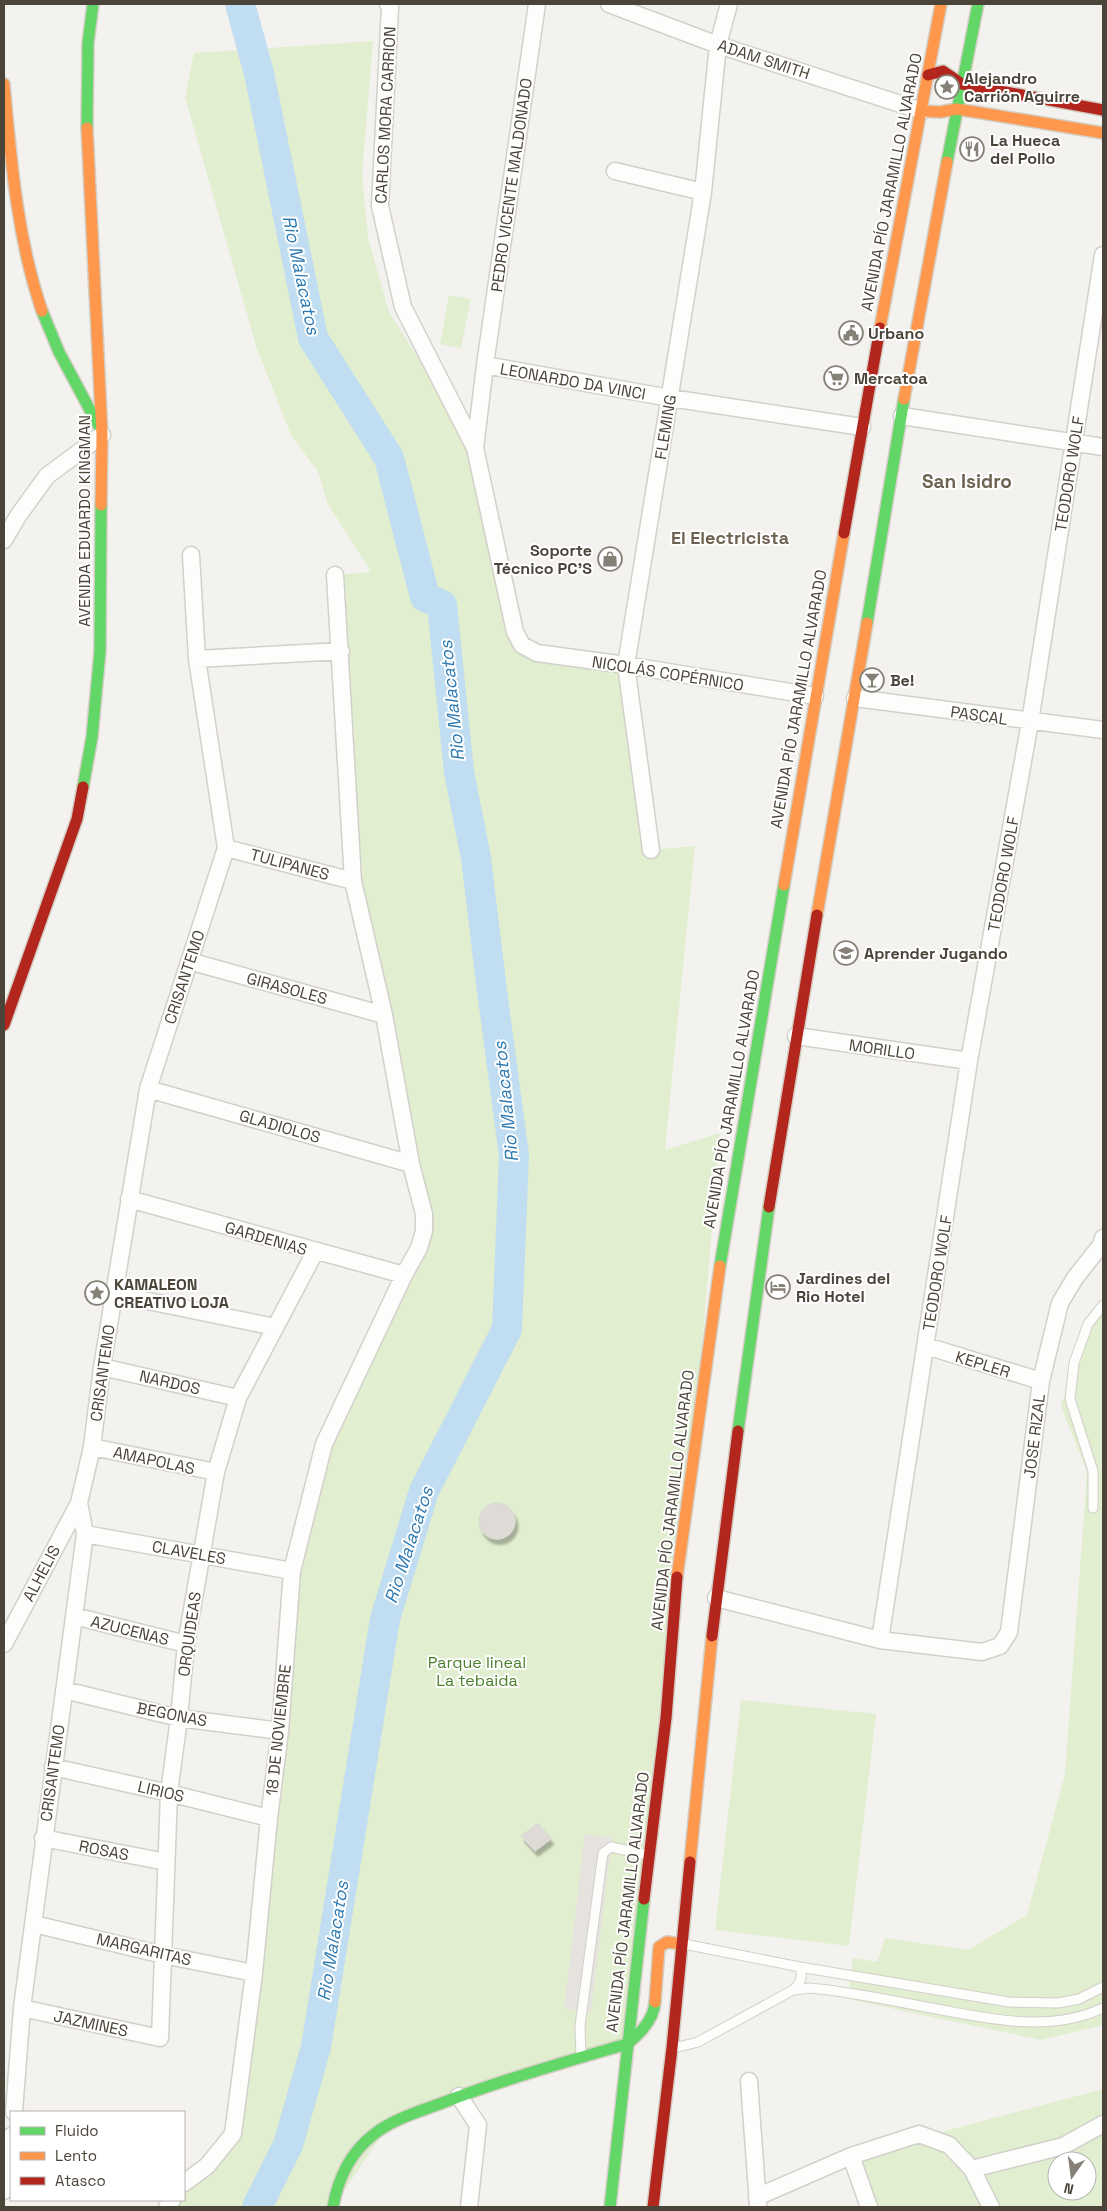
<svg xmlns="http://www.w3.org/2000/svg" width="1107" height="2211" viewBox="0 0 1107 2211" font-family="'Space Grotesk',sans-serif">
<defs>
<filter id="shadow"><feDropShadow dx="3" dy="5.5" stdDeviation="1" flood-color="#0004"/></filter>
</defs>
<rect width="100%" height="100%" fill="#f4f2ee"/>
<path fill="#e1eecf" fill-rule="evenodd" d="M373 41 362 175 368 237 389 312 475 448 522 645 626 665 651 850 695 846 665 1150 720 1133 693 1451 627 2044 390 2123 333 2207H165L169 2200H184V2183L233 2134 292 1571 324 1444 424 1231 353 881 335 575 371 572 328 504 318 472 291 435 257 349 185 97 194 53Z
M449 295 471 299 461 348 440 344Z
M1103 1303V2025L1041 2040 848 1999 853 1958 877 1962 885 1938 968 1950 1027 1915 1065 1774 1087 1472 1061 1406 1083 1333Z
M741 1700 876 1714 849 1946 715 1930Z
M1103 2089V2207H878L851 2156ZM1057 2161H1087V2191H1057Z"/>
<path fill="#e6e3df" d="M585 1834 612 1838 591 2012 564 2008Z"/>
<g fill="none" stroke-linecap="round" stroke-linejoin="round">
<path stroke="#c0ddf1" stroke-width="30" d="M240 4 259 73 313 338 389 458 425 597 442 605 459 772 476 858 492 991 514 1155 507 1329 424 1491 385 1619 316 2047 288 2145 257 2207"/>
</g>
<path fill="#dedbd6" stroke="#dcd9d4" filter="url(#shadow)" d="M479 1521a18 18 0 1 1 36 0a18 18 0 1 1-36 0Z
M538 1823 551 1839 535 1851 521 1836Z"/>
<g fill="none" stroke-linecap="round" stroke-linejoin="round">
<g stroke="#d2d0cb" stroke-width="11">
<path id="lane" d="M1093 1508V1471L1070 1399 1074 1363 1088 1324 1103 1305
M684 1944 800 1967 1009 2002 1058 2003 1079 1999 1103 1987
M793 1990C801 1983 803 1977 800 1967
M674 2048 698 2042 793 1990 810 1988C854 1992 898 2002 942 2010 995 2020 1052 2032 1103 2008
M581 2055 580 2026 603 1853 611 1847 648 1855"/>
</g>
<g stroke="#d2d0cb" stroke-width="19">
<path id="street" d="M388 4 390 7 380 206 403 307 475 448 515 632 522 645 537 653 626 665 815 696
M609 4 718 45 922 111
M615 171 703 192
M485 365 537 4
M902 416 1103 447
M475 448 485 365 670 398 862 427
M4 540 18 516 47 476 102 435
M197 659 341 651
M855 698 1103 730
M226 848 353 881
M651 850 626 665 703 192 718 45 729 4
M189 961 384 1015
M796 1036 969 1061
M148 1089 411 1164
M129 1199 404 1275
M114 1294 275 1327
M926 1346 1041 1381
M102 1367 238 1398
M92 1447 216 1472
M85 1534 292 1571
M716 1598 880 1640 982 1652 1000 1646 1009 1632 1041 1381 1060 1303 1075 1278 1101 1245 1103 1238
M74 1616 186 1644
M880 1640 969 1061 1030 722 1103 255
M4 1644 79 1503
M64 1690 179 1718 280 1731
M53 1767 169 1793 269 1818
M43 1838 166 1862
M34 1924 163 1955 254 1973
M22 2008 160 2038 169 1793 179 1718 186 1644 216 1472 238 1398 315 1252
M749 2081 758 2205
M459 2096 478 2125 469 2207
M14 2112 22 2008 85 1534 79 1503 92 1447 102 1367 148 1089 226 848 197 659 191 555
M851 2156 919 2134 949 2145 972 2169 991 2207
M972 2169 1063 2146 1103 2124
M184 2183 207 2166 233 2134 254 1973 269 1818 280 1731 292 1571 324 1444 404 1275 419 1248 424 1231V1214L411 1164 384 1015 353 881 335 575
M4 2191 11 2136
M757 2197 851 2156 869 2207
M167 2207 172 2200"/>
</g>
<g stroke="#d3cfc5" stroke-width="14">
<path id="fast" d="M87 128 88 43 93 4
M947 162 978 4
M42 311 59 352 98 425
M867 623 904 399
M83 787 92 737 100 651 101 505
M720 1266 784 885
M738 1431 769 1207
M333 2207C338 2179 350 2153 373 2135 393 2119 418 2112 442 2103 502 2080 565 2062 627 2044 641 2033 654 2019 655 2002
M610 2207 644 1899"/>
</g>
<g stroke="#d3cfc5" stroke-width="14">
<path id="slow" d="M4 84C11 160 17 238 42 311
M922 111 940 112 957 109 1103 133
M87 128 102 435 101 505
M880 328 941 4
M904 399 947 162
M784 885 844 533
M817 915 867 623
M677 1577 720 1266
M690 1862 712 1636
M655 2002 659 1947 667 1942 682 1944"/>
</g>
<g stroke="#d3cfc5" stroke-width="14">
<path id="jam" d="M928 75 943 71 962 84 1103 110
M844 533 880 328
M4 1025 77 819 83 787
M769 1207 817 915
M712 1636 738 1431
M644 1899 666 1718 677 1577
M653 2207 672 2048 690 1862"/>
</g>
<use href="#lane" stroke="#fdfdfc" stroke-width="9"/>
<use href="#street" stroke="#fdfdfc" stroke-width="16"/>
<use href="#fast" stroke="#63d668" stroke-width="11"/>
<use href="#slow" stroke="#ff974d" stroke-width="11"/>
<use href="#jam" stroke="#b3261e" stroke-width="11"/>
</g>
<defs>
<g id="sight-ring" transform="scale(1.25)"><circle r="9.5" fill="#fff" stroke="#868178" stroke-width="1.5"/><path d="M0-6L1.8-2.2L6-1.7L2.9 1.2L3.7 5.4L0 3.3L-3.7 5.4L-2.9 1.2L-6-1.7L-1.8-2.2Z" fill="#868178"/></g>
<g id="restaurant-ring" transform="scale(1.25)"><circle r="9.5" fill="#fff" stroke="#868178" stroke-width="1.5"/><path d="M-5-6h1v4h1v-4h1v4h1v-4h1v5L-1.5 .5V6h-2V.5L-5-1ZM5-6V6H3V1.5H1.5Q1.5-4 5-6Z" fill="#868178"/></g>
<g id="civic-ring" transform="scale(1.25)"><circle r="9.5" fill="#fff" stroke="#868178" stroke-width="1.5"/><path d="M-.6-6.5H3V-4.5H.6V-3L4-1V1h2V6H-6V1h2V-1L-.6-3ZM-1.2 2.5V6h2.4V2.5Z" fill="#868178"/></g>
<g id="supermarket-ring" transform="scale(1.25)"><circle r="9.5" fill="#fff" stroke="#868178" stroke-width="1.5"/><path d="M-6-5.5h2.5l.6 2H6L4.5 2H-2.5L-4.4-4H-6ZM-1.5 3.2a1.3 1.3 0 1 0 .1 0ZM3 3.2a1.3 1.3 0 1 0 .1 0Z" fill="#868178"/></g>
<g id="shop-ring" transform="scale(1.25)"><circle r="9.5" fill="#fff" stroke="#868178" stroke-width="1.5"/><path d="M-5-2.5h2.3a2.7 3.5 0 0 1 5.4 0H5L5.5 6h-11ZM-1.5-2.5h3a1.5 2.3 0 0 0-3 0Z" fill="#868178"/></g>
<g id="bar-ring" transform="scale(1.25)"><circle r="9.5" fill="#fff" stroke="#868178" stroke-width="1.5"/><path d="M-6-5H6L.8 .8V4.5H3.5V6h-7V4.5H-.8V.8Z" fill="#868178"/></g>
<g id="school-ring" transform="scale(1.25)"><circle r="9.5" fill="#fff" stroke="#868178" stroke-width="1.5"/><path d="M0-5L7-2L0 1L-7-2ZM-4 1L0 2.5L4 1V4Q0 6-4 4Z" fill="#868178"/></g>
<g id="hotel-ring" transform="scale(1.25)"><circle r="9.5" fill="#fff" stroke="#868178" stroke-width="1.5"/><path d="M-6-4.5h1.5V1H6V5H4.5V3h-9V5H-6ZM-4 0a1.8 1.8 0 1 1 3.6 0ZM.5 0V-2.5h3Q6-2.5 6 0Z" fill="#868178"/></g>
</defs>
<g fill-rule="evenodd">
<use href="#sight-ring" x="947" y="87"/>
<use href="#restaurant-ring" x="972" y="149"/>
<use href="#civic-ring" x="851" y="333"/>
<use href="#supermarket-ring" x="836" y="378"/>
<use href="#shop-ring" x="610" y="559"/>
<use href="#bar-ring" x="872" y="680"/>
<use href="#school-ring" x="846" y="953"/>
<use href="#hotel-ring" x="778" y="1287"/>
<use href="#sight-ring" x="97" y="1293"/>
</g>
<g text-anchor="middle" stroke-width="4" stroke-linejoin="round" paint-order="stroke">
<g font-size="16" fill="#4b4439" stroke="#fff">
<text transform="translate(764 59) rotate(18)" y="6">ADAM SMITH</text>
<text transform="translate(385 115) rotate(-87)" y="6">CARLOS MORA CARRION</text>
<text transform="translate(891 182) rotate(-79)" y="6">AVENIDA PÍO JARAMILLO ALVARADO</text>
<text transform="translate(511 185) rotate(-82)" y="6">PEDRO VICENTE MALDONADO</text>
<text transform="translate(573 381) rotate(10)" y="6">LEONARDO DA VINCI</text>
<text transform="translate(665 427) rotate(-81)" y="6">FLEMING</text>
<text transform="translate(1069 474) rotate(-81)" y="6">TEODORO WOLF</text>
<text transform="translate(84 521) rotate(-90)" y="6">AVENIDA EDUARDO KINGMAN</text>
<text transform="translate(668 673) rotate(9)" y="6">NICOLÁS COPÉRNICO</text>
<text transform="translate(798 699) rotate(-80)" y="6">AVENIDA PÍO JARAMILLO ALVARADO</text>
<text transform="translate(979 715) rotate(8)" y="6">PASCAL</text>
<text transform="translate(290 864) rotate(15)" y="6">TULIPANES</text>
<text transform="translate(1003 874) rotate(-80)" y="6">TEODORO WOLF</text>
<text transform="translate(184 977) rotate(-72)" y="6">CRISANTEMO</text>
<text transform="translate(287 988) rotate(15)" y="6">GIRASOLES</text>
<text transform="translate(882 1049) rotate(8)" y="6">MORILLO</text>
<text transform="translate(731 1099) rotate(-80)" y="6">AVENIDA PÍO JARAMILLO ALVARADO</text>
<text transform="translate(280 1126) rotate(16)" y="6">GLADIOLOS</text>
<text transform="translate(266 1238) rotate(16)" y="6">GARDENIAS</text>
<text transform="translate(937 1273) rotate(-81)" y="6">TEODORO WOLF</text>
<text transform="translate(983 1364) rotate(17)" y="6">KEPLER</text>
<text transform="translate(102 1373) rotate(-82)" y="6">CRISANTEMO</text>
<text transform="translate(170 1382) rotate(13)" y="6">NARDOS</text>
<text transform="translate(1034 1436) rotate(-83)" y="6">JOSE RIZAL</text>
<text transform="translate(154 1460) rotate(12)" y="6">AMAPOLAS</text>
<text transform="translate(672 1500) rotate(-83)" y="6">AVENIDA PÍO JARAMILLO ALVARADO</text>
<text transform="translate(189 1552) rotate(10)" y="6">CLAVELES</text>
<text transform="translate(41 1573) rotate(-62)" y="6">ALHELIS</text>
<text transform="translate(130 1630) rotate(14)" y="6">AZUCENAS</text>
<text transform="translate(189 1634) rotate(-82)" y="6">ORQUIDEAS</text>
<text transform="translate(172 1714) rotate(11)" y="6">BEGONAS</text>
<text transform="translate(278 1730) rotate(-84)" y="6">18 DE NOVIEMBRE</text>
<text transform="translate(52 1773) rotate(-82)" y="6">CRISANTEMO</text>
<text transform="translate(161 1791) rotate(13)" y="6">LIRIOS</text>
<text transform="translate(104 1850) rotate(11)" y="6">ROSAS</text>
<text transform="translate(627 1902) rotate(-83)" y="6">AVENIDA PÍO JARAMILLO ALVARADO</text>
<text transform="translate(144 1949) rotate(13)" y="6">MARGARITAS</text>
<text transform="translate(91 2023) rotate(12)" y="6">JAZMINES</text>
</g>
<g font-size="16" font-weight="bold" fill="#4b4439" stroke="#fff" text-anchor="start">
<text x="964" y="84">Alejandro<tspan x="964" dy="18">Carrión Aguirre</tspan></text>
<text x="990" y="146">La Hueca<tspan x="990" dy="18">del Pollo</tspan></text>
<text x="868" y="339">Urbano</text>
<text x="854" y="384">Mercatoa</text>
<text x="592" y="556" text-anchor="end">Soporte<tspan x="592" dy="18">Técnico PC'S</tspan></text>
<text x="890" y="686">Be!</text>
<text x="864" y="959">Aprender Jugando</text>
<text x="796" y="1284">Jardines del<tspan x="796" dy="18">Rio Hotel</tspan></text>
<text x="114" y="1290">KAMALEON<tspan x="114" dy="18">CREATIVO LOJA</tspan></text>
</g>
<g font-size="16" fill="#4a7f2a" stroke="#fff">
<text x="477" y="1668">Parque lineal<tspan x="477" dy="18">La tebaida</tspan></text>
</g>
<g font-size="18" font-style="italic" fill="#2e7ab2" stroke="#fff">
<text transform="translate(301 275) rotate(78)" y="6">Rio Malacatos</text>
<text transform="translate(452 701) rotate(-96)" y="6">Rio Malacatos</text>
<text transform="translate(506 1102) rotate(-96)" y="6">Rio Malacatos</text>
<text transform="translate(409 1545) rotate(-72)" y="6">Rio Malacatos</text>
<text transform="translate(333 1941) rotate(-81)" y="6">Rio Malacatos</text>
</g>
<g font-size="18" font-weight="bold" fill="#6e6250" stroke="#fff">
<text x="730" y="544">El Electricista</text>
</g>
<g font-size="19" font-weight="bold" fill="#6e6250" stroke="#fff">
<text x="967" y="488">San Isidro</text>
</g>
</g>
<rect width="1107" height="2211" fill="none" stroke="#4b4439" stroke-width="10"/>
<rect x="10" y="2111" width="175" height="90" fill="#ffffff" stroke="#b7b4b0"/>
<rect x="20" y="2127" width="25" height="8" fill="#63d668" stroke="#b7b4b0"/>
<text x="55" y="2136" font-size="15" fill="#4b4439">Fluido</text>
<rect x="20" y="2152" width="25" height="8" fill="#ff974d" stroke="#b7b4b0"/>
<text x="55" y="2161" font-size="15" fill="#4b4439">Lento</text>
<rect x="20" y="2177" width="25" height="8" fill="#b3261e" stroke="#b7b4b0"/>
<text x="55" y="2186" font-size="15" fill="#4b4439">Atasco</text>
<g transform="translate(1072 2176) rotate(194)"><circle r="24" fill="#ffffff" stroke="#b7b4b0"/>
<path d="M0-4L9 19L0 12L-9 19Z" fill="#868178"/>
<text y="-8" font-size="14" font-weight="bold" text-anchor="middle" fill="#4b4439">N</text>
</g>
</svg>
